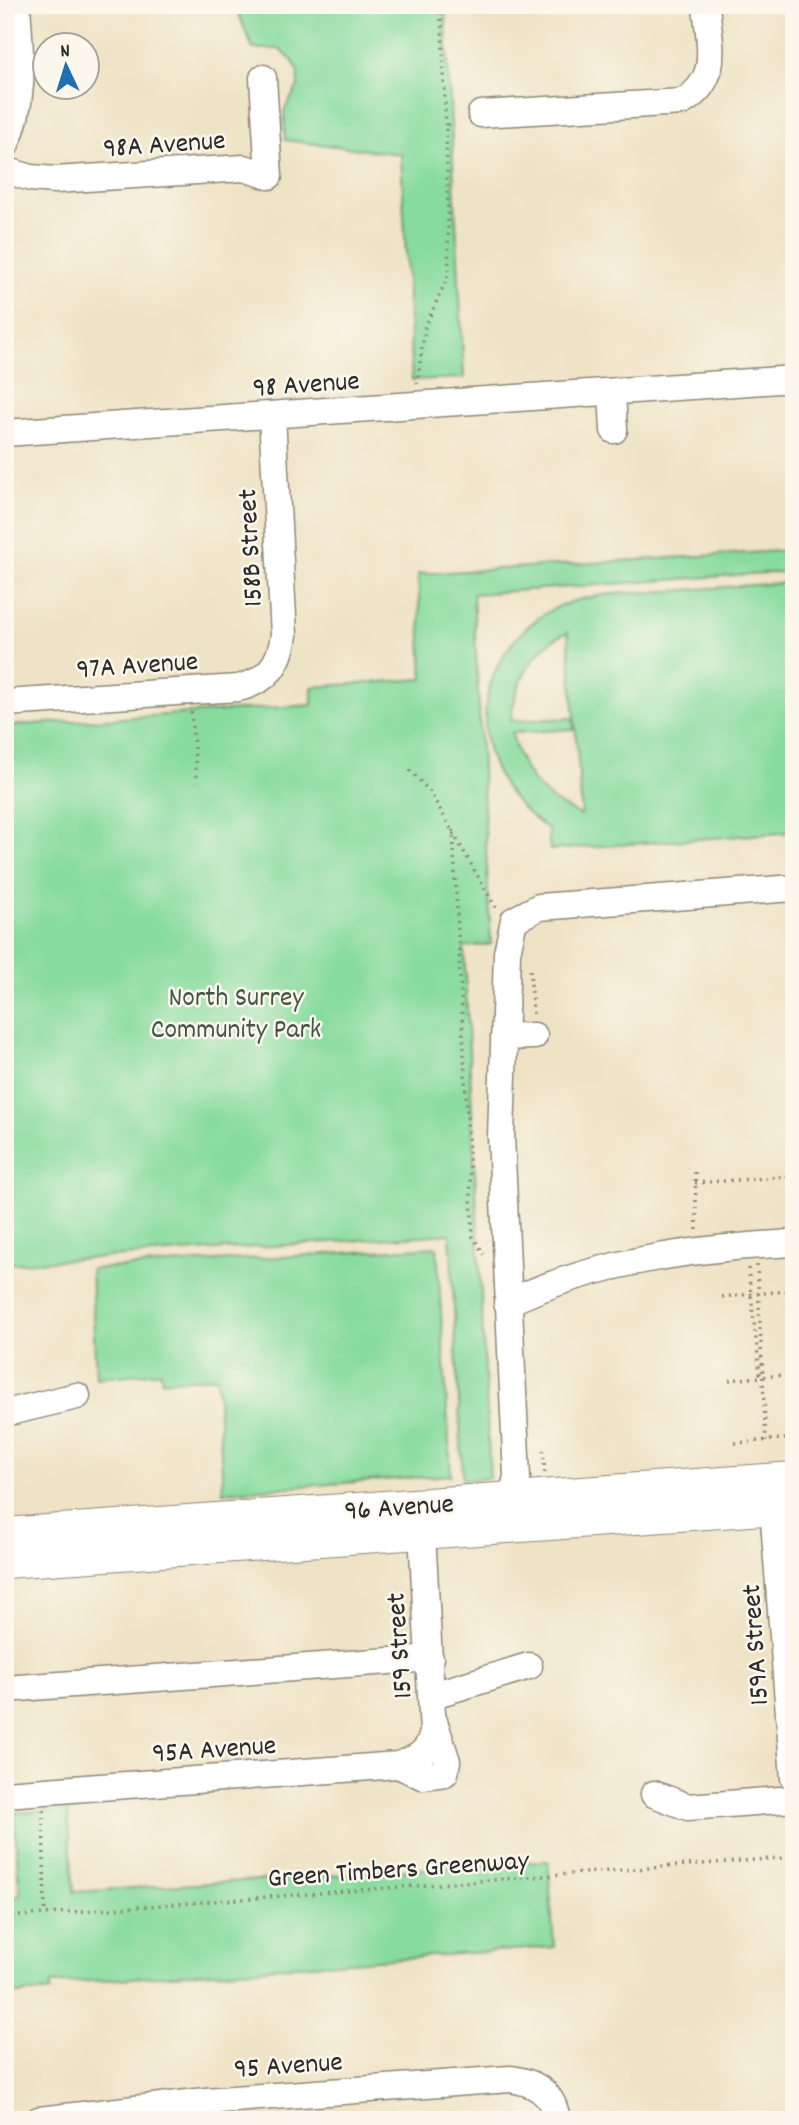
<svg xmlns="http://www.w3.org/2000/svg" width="799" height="2125" viewBox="0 0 799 2125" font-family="Dekko,sans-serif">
<rect width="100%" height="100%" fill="#fbf7ec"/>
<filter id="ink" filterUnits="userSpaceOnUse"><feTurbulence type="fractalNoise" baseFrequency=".0143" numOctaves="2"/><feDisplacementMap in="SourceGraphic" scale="14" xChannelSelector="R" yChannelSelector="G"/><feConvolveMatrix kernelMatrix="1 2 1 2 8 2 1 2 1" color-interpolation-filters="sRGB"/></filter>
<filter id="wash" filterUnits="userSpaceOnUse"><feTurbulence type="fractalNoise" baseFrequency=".00686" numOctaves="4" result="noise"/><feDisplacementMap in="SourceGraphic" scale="28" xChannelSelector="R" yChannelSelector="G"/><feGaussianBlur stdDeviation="1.57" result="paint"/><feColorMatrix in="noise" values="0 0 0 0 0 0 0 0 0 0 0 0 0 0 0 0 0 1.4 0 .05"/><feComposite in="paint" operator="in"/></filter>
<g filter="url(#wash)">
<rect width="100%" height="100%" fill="#efe3c5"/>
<path fill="#87db9d" stroke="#598364" stroke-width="2" fill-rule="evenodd" d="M235 5H445L464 378 412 380 401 154 285 140 284 111 298 86V73L293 61 279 49H253Z
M794 550V571L473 594 491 944 464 947 490 1478 463 1480 450 1234 5 1264V726L312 705V687L423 679 418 574Z
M794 582V832L550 850 548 829C511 804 484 766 485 719 486 662 526 612 581 599 610 592 642 593 671 591 712 588 753 585 794 582ZM568 632 582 814 581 815C543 800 520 773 512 733L574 729 573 718 511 721C514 684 532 648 568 632Z
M437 1247 451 1475 223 1492 217 1377 162 1381 161 1372 96 1378 91 1269Z
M68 1809 74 1892 548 1861 554 1947 51 1984V1991L5 1995V1898L20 1896 14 1813Z"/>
</g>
<g filter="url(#ink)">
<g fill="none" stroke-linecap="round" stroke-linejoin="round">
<g stroke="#8d8778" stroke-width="29">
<path id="minor" d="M481 114 682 102C722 79 709 44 706 5
M5 146C27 99 20 55 17 5
M5 170 31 178 55 180 244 168 269 176 263 78
M612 392 614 430
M5 433 794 379
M5 703 238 688C268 681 280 664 284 635L272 416
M504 1037 534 1036
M507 1303C596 1261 696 1248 794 1243
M5 1413 77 1396
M773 1508 794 1778
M498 1512 512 1496 517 1477 501 1137 507 953 514 920 539 907 794 888
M5 1689 430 1658
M433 1695 529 1666
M398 1765 422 1776 445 1773 447 1761 434 1721
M5 1794 398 1765C417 1759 429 1752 433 1732L422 1533
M654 1794 688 1807 794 1799
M39 2120 205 2101 510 2079C535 2082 553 2093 557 2120"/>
</g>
<g stroke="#8d8778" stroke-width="34">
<path id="major" d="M5 1534 794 1478
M5 1562 794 1507"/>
</g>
<path stroke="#8d8778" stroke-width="3.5" stroke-dasharray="2 5" stroke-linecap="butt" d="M438 5 442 26 446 126
M417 384 425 327 449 274 446 126 453 123
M191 712 197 782
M410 770 430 792 497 910
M453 830 473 1237 484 1254
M792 907 794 928
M530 970 533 1014
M695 1172 697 1231
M695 1183 794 1176
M757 1265 766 1441
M748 1268 760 1375
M722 1297 786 1291
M729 1380 793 1374
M735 1443 794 1438
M543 1450 545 1473
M43 1810 45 1913
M5 1917 794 1857"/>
<use href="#minor" stroke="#fff" stroke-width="26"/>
<use href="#major" stroke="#fff" stroke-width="32"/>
</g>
</g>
<g text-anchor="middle" stroke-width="5" stroke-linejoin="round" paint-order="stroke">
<g font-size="28" fill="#2b2b2b" stroke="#fbf7ec">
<text transform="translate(164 142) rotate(-4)" y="10">98A Avenue</text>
<text transform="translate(306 382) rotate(-4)" y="10">98 Avenue</text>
<text transform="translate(248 548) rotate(-93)" y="10">158B Street</text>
<text transform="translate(137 663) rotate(-4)" y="10">97A Avenue</text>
<text transform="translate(399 1505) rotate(-4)" y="10">96 Avenue</text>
<text transform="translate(753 1645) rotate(-94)" y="10">159A Street</text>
<text transform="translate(397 1646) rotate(-94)" y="10">159 Street</text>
<text transform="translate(214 1747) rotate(-4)" y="10">95A Avenue</text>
<text transform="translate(398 1867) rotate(-4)" y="10">Green Timbers Greenway</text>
<text transform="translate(288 2063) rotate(-4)" y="10">95 Avenue</text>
</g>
<g font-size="28" fill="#425748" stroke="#fbf7ec">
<text x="236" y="1005">North Surrey<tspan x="236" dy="32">Community Park</tspan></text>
</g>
</g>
<rect width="799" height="2125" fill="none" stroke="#fbf7ec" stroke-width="28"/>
<g transform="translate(66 66) rotate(356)"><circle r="33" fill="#fbf7ec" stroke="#a8a59f" stroke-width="2"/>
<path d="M0-5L12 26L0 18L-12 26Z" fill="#1f6fb2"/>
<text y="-10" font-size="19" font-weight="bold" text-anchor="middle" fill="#2b2b2b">N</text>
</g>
</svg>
